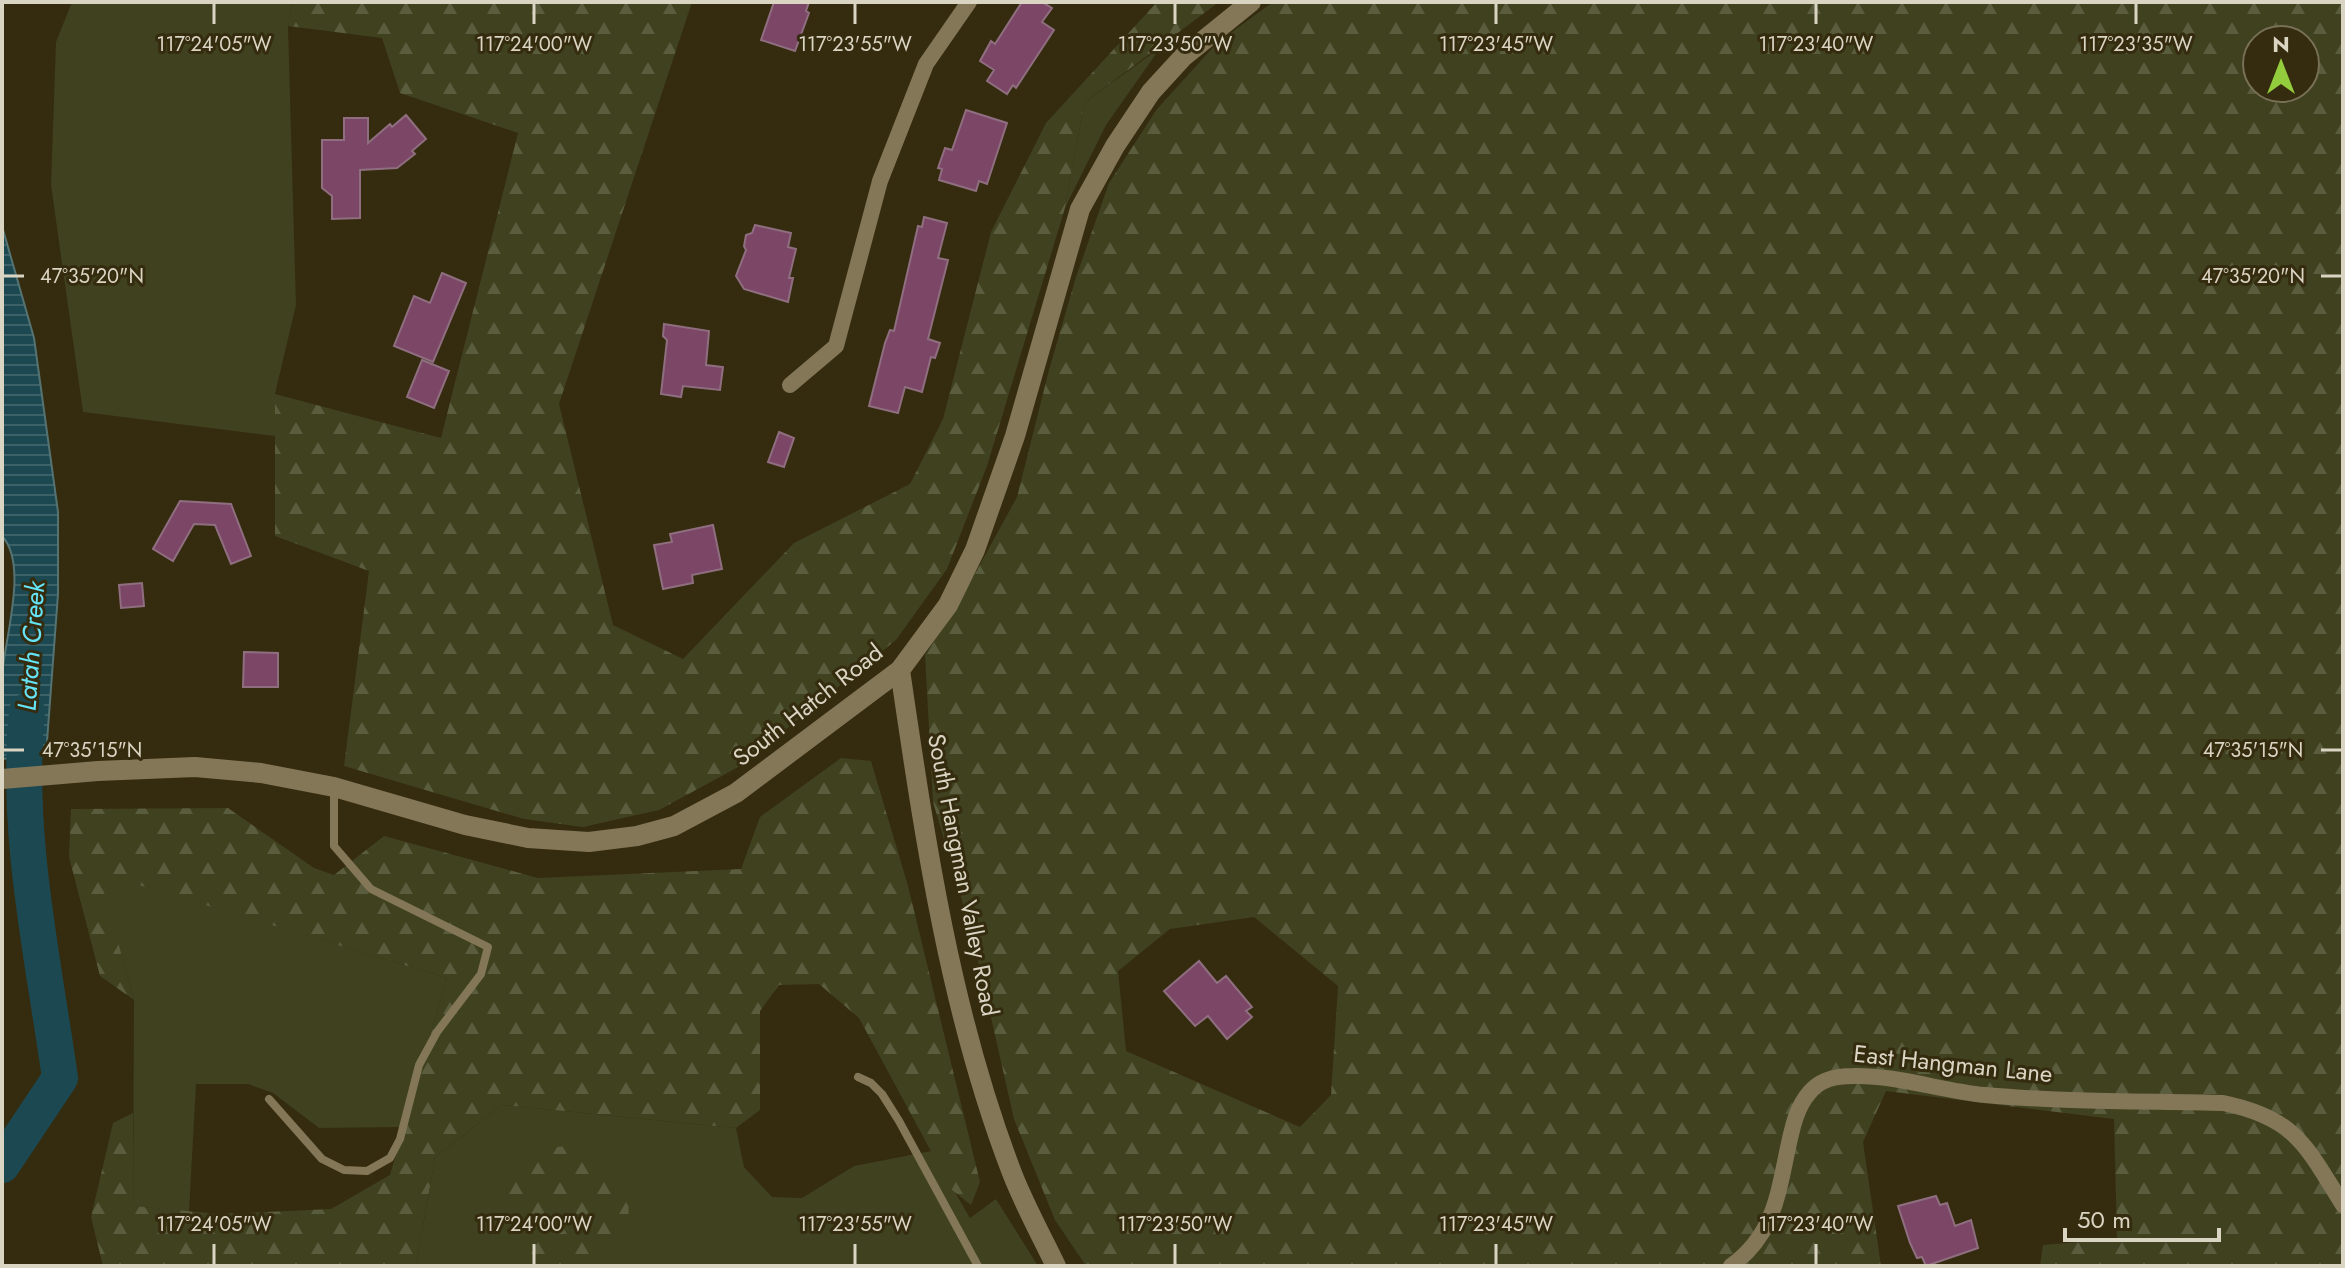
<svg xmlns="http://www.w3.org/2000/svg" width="2345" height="1268" viewBox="0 0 2345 1268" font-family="Jost,sans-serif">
<defs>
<pattern id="forest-firs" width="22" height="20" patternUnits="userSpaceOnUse" patternTransform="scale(2)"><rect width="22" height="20" fill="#3f411f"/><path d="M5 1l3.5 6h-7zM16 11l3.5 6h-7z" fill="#5a5c3e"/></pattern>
<pattern id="water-rules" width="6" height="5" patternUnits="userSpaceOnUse" patternTransform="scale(2)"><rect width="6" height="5" fill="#1c4951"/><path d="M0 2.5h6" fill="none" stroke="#3c6268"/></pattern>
</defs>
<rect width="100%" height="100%" fill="#352b0e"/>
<path fill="#3f411f" d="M72 2H292L288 27 296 305 275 394V436L83 412 51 185 56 42Z
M1161 47 1106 125 1065 208 1084 103Z
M98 872 447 978 404 1127 319 1128 273 1093 248 1084H196L189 1212 133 1206 134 1000Z
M502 1105 736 1128 744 1167 772 1197 802 1198 854 1166 931 1151 970 1218 996 1199 1038 1266H416L435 1157Z"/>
<path fill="url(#forest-firs)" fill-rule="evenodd" d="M292 2H692L559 404 613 625 683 659 794 543 910 484 943 419 991 232 1046 123 1157 2H1219L1084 103 1065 208 987 466 947 569 896 640 742 765 659 810 583 827 524 819 344 766 369 571 275 536V394L441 438 518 133 400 93 382 38 288 26Z
M1273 2H2343V1266H2040L2043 1245 2117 1239 2114 1119 1886 1091 1863 1142 1881 1266H1086L1055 1220 1014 1119 973 938 933 802 925 655 976 572 1017 497 1049 370 1076 277 1109 183 1157 109 1217 43ZM2257 40H2305V88H2257ZM1254 917 1338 986 1331 1095 1300 1127 1126 1051 1118 971 1170 929Z
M841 758 871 761 908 886 980 1182 971 1205 952 1190 859 1018 819 984 779 985 760 1011V1110L736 1128 502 1105 435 1157 416 1266H103L91 1217 113 1123 133 1113V1206L220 1214 331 1209 390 1175 447 978 99 873 134 1000 100 976 69 857 71 809 228 808 314 868 334 875 384 836 538 878 741 869 760 817Z
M576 1145 629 1187 628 1239 579 1266H528L493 1182 529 1150Z"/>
<path fill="url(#water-rules)" stroke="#557373" stroke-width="2" d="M2 226 34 338 58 512V594L46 755 2 759C2 732 1 704 2 677 4 640 29 565 2 536Z"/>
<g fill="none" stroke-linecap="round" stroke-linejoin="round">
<path stroke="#1c4951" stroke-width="36" d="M2 1165 60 1078C43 957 15 834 27 711"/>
</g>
<path fill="#7c4766" stroke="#8e6e7f" stroke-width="2" d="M774 2H809L806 11 809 13 795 51 761 40Z
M1022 2H1042L1052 8 1042 22 1054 30 1016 88 1013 85 1007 94 987 81 994 70 980 61 991 41 995 44Z
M966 110 1007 123 987 184 979 181 976 191 939 180 942 169 938 168 945 148 952 150Z
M406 115 426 139 412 151 415 154 397 168 360 170V218L332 219V196L322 188V140H344V118H368V143L390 124 392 127Z
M924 217 947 223 938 258 948 260 928 339 940 343 935 358 931 357 922 392 905 387 898 413 869 406 885 343 890 330 894 331 918 226 922 227Z
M755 225 791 233 788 247 796 249 789 278H793L788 302 744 289 736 276 746 250 744 246 746 235 752 233Z
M442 273 466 283 433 362 394 346 414 296 430 303Z
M664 324 709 331 706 365 723 367 720 390 683 386 681 397 661 394 667 340 663 336Z
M422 360 449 371 434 408 407 397Z
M779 432 794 438 784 467 768 462Z
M180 501 231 504 251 556 231 564 215 525 194 524 173 561 153 549Z
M713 525 722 569 692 575 693 583 663 589 654 545 672 542 670 534Z
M142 583 144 606 121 608 119 585Z
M244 652 278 653V687H243Z
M1199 961 1217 983 1226 976 1252 1007 1246 1011 1252 1017 1227 1039 1208 1016 1195 1026 1164 991Z
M1936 1196 1940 1205 1947 1203 1955 1226 1971 1220 1978 1248 1926 1266 1922 1257 1917 1258 1910 1243 1898 1206Z"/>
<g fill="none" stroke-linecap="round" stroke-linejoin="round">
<path stroke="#837758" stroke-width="8" d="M858 1077 871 1083 882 1094 899 1121 978 1266
M269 1099 322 1159 344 1170 367 1171 390 1158 400 1139 419 1065 437 1032 481 974 488 947 371 889 334 846V788"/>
<path stroke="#837758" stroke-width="16" d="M790 385 836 346 880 181 926 64 969 2
M1731 1266C1775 1234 1778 1193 1789 1143 1793 1125 1797 1107 1809 1093 1820 1079 1836 1076 1853 1076 1898 1075 1941 1091 1985 1095 2064 1102 2144 1101 2223 1103 2296 1118 2306 1146 2343 1205"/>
<path stroke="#837758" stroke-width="20" d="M900 670C925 840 950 1012 1012 1173 1024 1204 1041 1235 1056 1266
M2 779 98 771 195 767 261 773 334 787 465 825 528 838 589 842 637 836 674 826 736 793 900 670 948 605 975 550 1015 436 1080 209 1115 146 1151 92 1183 57 1251 2"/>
</g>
<path fill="none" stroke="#dad4c3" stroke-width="3" d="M214 4V24M534 4V24M855 4V24M1175 4V24M1496 4V24M1816 4V24M2136 4V24M4 276H24M2321 276H2341M4 750H24M2321 750H2341M214 1244V1264M534 1244V1264M855 1244V1264M1175 1244V1264M1496 1244V1264M1816 1244V1264"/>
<g text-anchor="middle" stroke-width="6" stroke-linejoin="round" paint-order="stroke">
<g font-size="24" fill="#dad4c3" stroke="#352b0e">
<text transform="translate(808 705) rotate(-38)" y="8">South Hatch Road</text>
<text transform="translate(963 875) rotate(79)" y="8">South Hangman Valley Road</text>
<text transform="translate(1953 1064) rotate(6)" y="8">East Hangman Lane</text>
</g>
<g font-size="26" font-style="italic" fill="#66e4f8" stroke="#352b0e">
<text transform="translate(31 646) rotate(-86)" y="9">Latah Creek</text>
</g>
</g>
<g font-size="20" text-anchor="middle" fill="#dad4c3" stroke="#352b0e" stroke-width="6" stroke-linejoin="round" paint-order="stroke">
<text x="214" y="51">117°24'05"W</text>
<text x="534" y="51">117°24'00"W</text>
<text x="855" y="51">117°23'55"W</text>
<text x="1175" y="51">117°23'50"W</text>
<text x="1496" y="51">117°23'45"W</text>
<text x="1816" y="51">117°23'40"W</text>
<text x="2136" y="51">117°23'35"W</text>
<text x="92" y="283">47°35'20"N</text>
<text x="2253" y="283">47°35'20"N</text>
<text x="92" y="757">47°35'15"N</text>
<text x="2253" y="757">47°35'15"N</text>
<text x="214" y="1231">117°24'05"W</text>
<text x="534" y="1231">117°24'00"W</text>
<text x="855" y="1231">117°23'55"W</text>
<text x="1175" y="1231">117°23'50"W</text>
<text x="1496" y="1231">117°23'45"W</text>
<text x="1816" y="1231">117°23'40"W</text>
</g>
<rect width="2345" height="1268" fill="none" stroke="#dad4c3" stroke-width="8"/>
<g transform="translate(2281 64)"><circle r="38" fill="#352b0e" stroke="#776f56" stroke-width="2"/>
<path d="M0-6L14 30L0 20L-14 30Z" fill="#93cc3d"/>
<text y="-12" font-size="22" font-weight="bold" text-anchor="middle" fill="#dad4c3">N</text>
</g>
<path d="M2065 1228v12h154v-12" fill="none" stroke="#dad4c3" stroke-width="4"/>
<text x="2077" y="1228" font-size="24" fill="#dad4c3" stroke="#352b0e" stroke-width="6" paint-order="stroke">50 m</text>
</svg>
